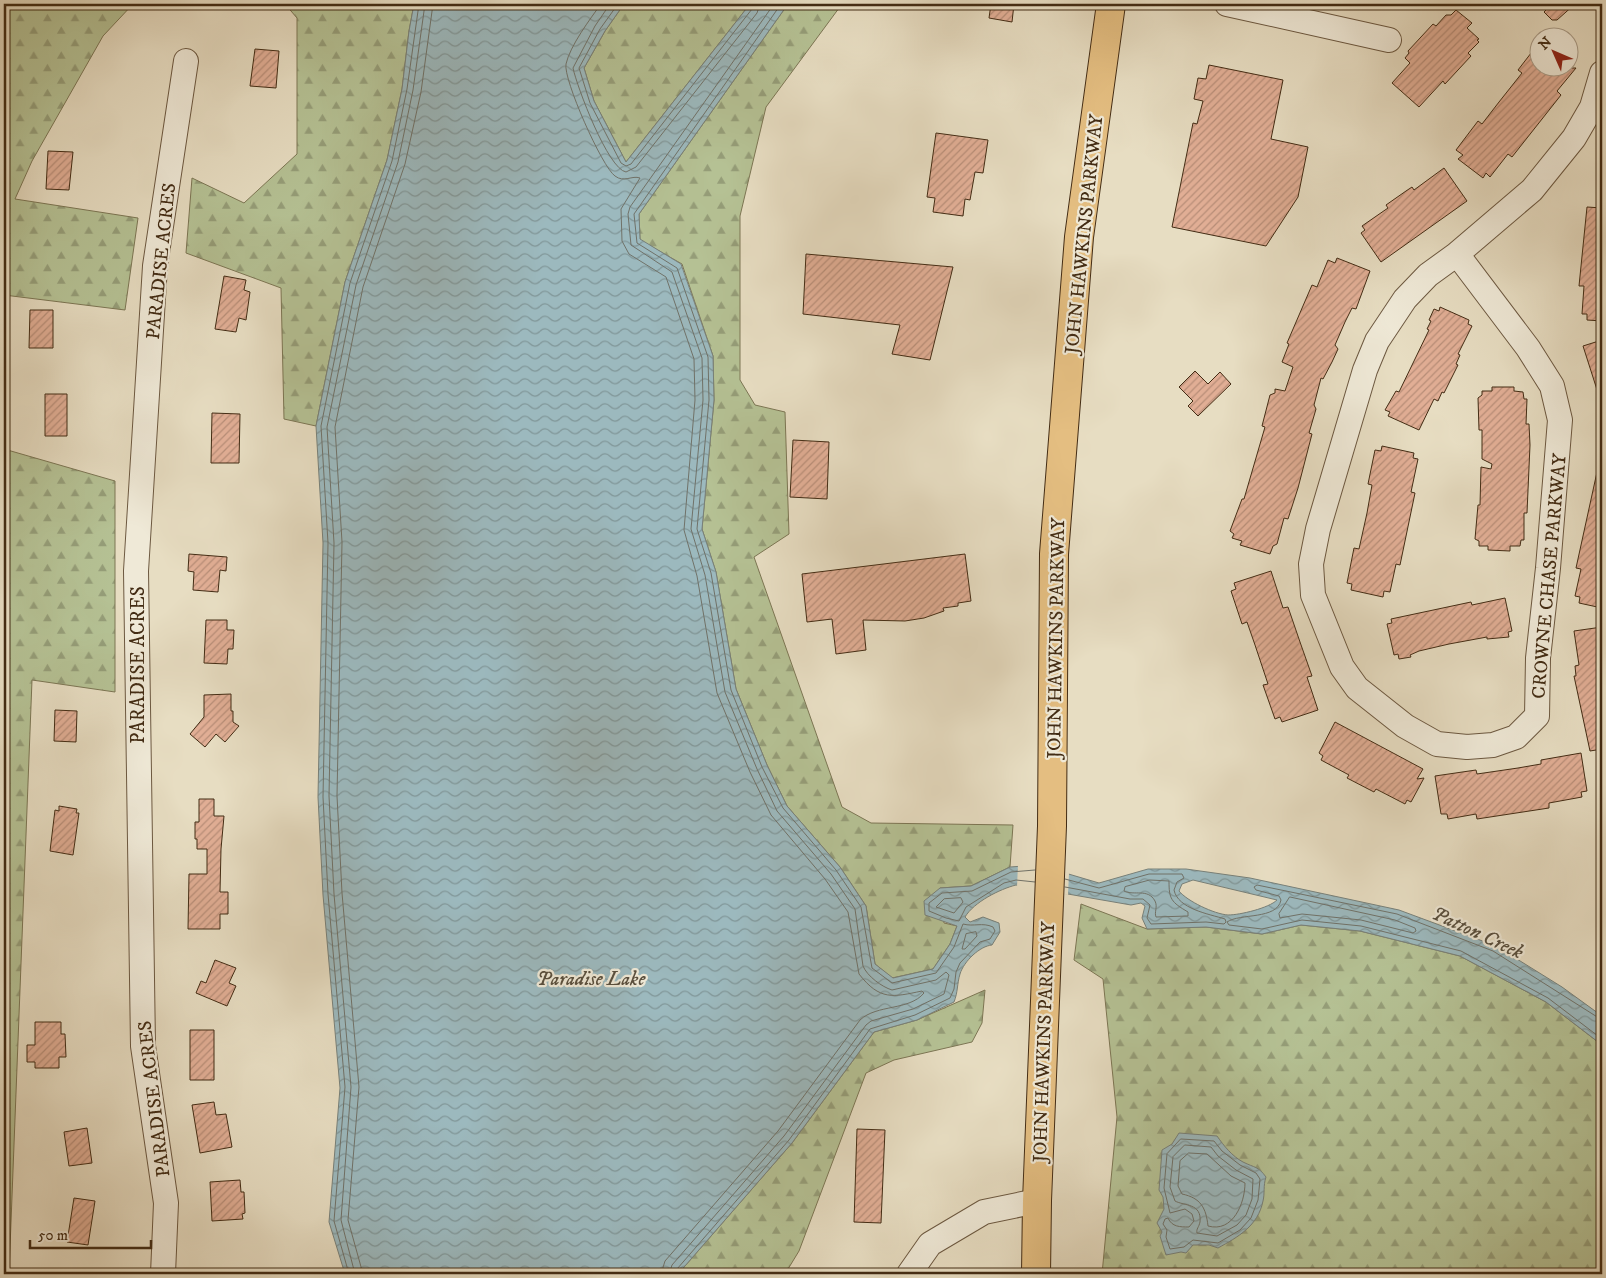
<svg xmlns="http://www.w3.org/2000/svg" width="1606" height="1278" viewBox="0 0 1606 1278" font-family="'IM FELL DW Pica',serif">
<defs>
<pattern id="forest-firs" width="22" height="20" patternUnits="userSpaceOnUse" patternTransform="scale(1.25)"><rect width="22" height="20" fill="#b5c194"/><path d="M5 1l3.5 6h-7zM16 11l3.5 6h-7z" fill="#959d78"/></pattern>
<pattern id="water-waves" width="16" height="10" patternUnits="userSpaceOnUse" patternTransform="scale(1.25)"><rect width="16" height="10" fill="#9cb9be"/><path d="M0 5q4-4 8 0t8 0" fill="none" stroke="#819799"/></pattern>
<pattern id="building-hatch" width="6" height="6" patternUnits="userSpaceOnUse" patternTransform="scale(1.25)"><rect width="6" height="6" fill="#e1ae95"/><path d="M-1 1l2-2M0 6l6-6M5 7l2-2" fill="none" stroke="#b88e78"/></pattern>
</defs>
<rect width="100%" height="100%" fill="#e7ddc2"/>
<filter id="stains"><feTurbulence type="fractalNoise" baseFrequency=".004" numOctaves="4"/><feColorMatrix values="0 0 0 0 .2 0 0 0 0 .09 0 0 0 0 .02 0 0 0 .5 -.17"/></filter>
<radialGradient id="worn" r=".72"><stop offset=".6" stop-color="#630" stop-opacity="0"/><stop offset="1" stop-color="#630" stop-opacity=".3"/></radialGradient>
<path fill="url(#forest-firs)" stroke="#7c7654" d="M4 4H133L103 36 32 161 15 199 138 218 125 310 4 295Z
M285 4H414L409 31 402 89 387 160 345 282 316 426 284 419 281 288 186 253 192 178 244 203 297 154V18Z
M624 4H750L626 162 594 101 584 68 605 31Z
M788 4H842L766 107 740 216V380L755 405 785 412 789 534 754 557 842 807 871 823 1013 825 1010 867 971 886 940 888 944 923 957 926 950 944 933 969 892 978 875 964 866 906 840 867 787 806 767 765 736 689 716 572 702 529 714 400 713 356 682 264 640 240 639 214Z
M4 449 115 481V692L32 680 9 1274H4Z
M1081 904 1147 929 1206 927 1262 934 1301 925 1360 931 1460 956 1546 1002 1602 1045V1274H1102L1117 1117 1103 979 1074 960Z
M985 990 982 1023 972 1042 894 1060 866 1073 799 1251 785 1274H678L792 1143 874 1032 917 1020Z"/>
<path fill="url(#water-waves)" stroke="#78817a" fill-rule="evenodd" d="M414 4H624L605 31 584 68 594 101 626 162 750 4H788L639 214 640 239 681 264 713 356 714 400 702 529 716 572 736 689 767 765 787 806 840 867 866 906 875 964 893 978 933 969 950 944 957 926 925 915 924 901 940 888 971 886 1010 867 1038 865 1099 883 1148 869H1186L1250 878 1399 910 1496 946 1562 987 1602 1016V1045L1546 1002 1460 956 1360 931 1301 925 1262 934 1206 927 1147 929 1142 918 1145 906 1141 903 1131 905 1016 885C1000 889 974 902 965 917L970 922 983 917 999 923 1000 932 992 945C980 946 964 961 960 974 957 984 958 992 954 1002L917 1020 874 1032 792 1143 678 1274H345L329 1222 340 1088 323 895 318 797 323 543 316 426 345 282 387 160 402 89 409 31ZM1193 880 1277 900C1269 908 1240 915 1228 915 1214 914 1187 901 1179 891L1182 884Z
M1179 1133 1217 1136C1224 1146 1232 1156 1243 1162 1255 1168 1258 1166 1266 1177 1263 1186 1265 1193 1263 1201 1258 1226 1238 1237 1218 1248L1209 1245H1193L1186 1253 1181 1252 1166 1255 1160 1236 1162 1232 1157 1223 1164 1209 1163 1197 1159 1190 1162 1150 1172 1144Z"/>
<path fill="#e7ddc2" d="M1038 863 1069 873 1068 895 1017 887 1018 864Z"/>
<g fill="none" stroke-linecap="round" stroke-linejoin="round">
<path stroke="#707269" stroke-width="1" d="M601 4C590 19 570 46 566 64 563 79 602 167 615 176 624 183 632 175 640 178L621 209 622 241 629 254 666 277 694 359 695 400 684 530 697 576 717 693 750 772 771 815 825 879 848 912 859 974C880 1001 893 997 922 991L924 993C909 1011 877 1004 860 1020L778 1131 665 1261 661 1274
M610 4 595 26 573 68C577 87 608 169 626 172L636 167 757 13 760 4
M618 4 600 29 579 68 590 103 621 163 626 166 631 164 752 9 753 4
M1150 880 1169 881C1169 899 1171 902 1188 912V916L1156 917C1154 912 1158 907 1155 901 1148 888 1134 896 1124 891L1125 887Z
M1035 882 1016 880 1004 883 966 907 959 921 946 918 929 911V903L942 893 972 891 1011 872 1035 870
M1065 887 1130 899H1143L1150 905 1147 918 1151 924 1206 922 1224 924 1226 922 1225 919C1209 914 1178 909 1174 890L1177 882 1184 878 1182 874H1149L1099 888 1065 879
M1290 897 1395 920 1415 928 1416 931 1413 933 1361 920 1302 914 1280 918 1279 914Z
M961 898 963 902 954 913 936 907 944 899Z
M976 932 977 936 965 949H962L966 934Z
M1602 1020 1493 951 1397 914 1257 885 1254 887 1256 890 1279 896 1281 900C1277 920 1240 913 1227 922L1229 925 1262 929 1302 920 1361 926 1461 951 1548 998 1602 1039
M1181 1139 1214 1141 1222 1151 1240 1165 1256 1173 1260 1179 1258 1200 1251 1218 1240 1230 1218 1243 1193 1240 1184 1247 1170 1249 1166 1237 1167 1230 1163 1224 1165 1219 1168 1218C1172 1227 1180 1227 1189 1227L1194 1221 1192 1214 1185 1209 1170 1213 1164 1188 1167 1154Z
M1185 1145 1211 1147 1218 1156 1236 1170 1253 1179 1252 1199 1246 1215 1237 1225 1217 1236 1197 1233C1196 1229 1199 1227 1200 1222 1202 1203 1184 1206 1175 1201L1170 1187 1173 1157Z
M1189 1153 1207 1154 1231 1176 1245 1183C1245 1203 1233 1233 1208 1226 1206 1208 1201 1198 1182 1194L1178 1186 1180 1161Z
M349 1274 334 1221 345 1087 328 894 323 797 328 543 321 426 350 283 392 161 407 89 419 4
M355 1274 341 1220 351 1087 334 894 329 796 334 543 327 427 356 285 398 162 413 90 425 4
M363 1274 348 1220 359 1087 342 893 337 796 342 542 335 427 363 287 405 164 421 92 433 4
M669 1274 672 1265 784 1136 866 1025 871 1021 913 1009 944 994 949 975 946 972 936 980 892 990C882 987 867 976 863 966L855 909 831 874 777 811 757 769 725 692 705 575 691 529 703 400 702 358 672 272 631 245 628 214 630 207 774 4
M675 1274 677 1269 789 1140 870 1029 915 1015 950 998 954 989 956 972 960 963 980 942 990 939 995 931 993 927C982 922 974 927 963 924L954 947 936 973 892 983 872 968 861 907 836 870 783 808 762 767 731 690 711 573 697 529 709 400 708 357 677 268 637 243 634 214 781 4"/>
</g>
<path fill="url(#building-hatch)" stroke="#432c14" d="M991 4H1014L1012 22 989 18Z
M1552 4H1575L1557 20H1552L1544 12Z
M1456 10 1472 23 1467 28 1479 39 1477 40 1479 42 1468 53 1471 56 1445 84 1443 81 1419 107 1392 83 1410 63 1405 58 1409 53 1408 51 1433 24 1436 26 1446 15H1451Z
M1538 44V68H1576L1557 91 1561 95 1512 157 1508 154 1490 177 1486 173 1483 178 1458 159 1463 155 1456 150 1478 121 1482 124 1499 102 1522 73 1518 70Z
M255 49 279 51 276 88 250 86Z
M1209 65 1283 80 1271 139 1308 147 1298 197 1266 246 1172 227 1193 123 1197 124 1203 101 1194 99 1198 78 1206 79Z
M936 133 988 140 983 173 975 172 970 200 965 199 963 216 933 212 935 198 927 197Z
M48 151 73 152 69 190 46 189Z
M1444 168 1467 201 1381 262 1361 233 1365 230 1362 226 1388 208 1386 205 1406 191 1412 187 1414 190Z
M1587 207 1602 208V321L1587 320V314H1582L1584 286H1579Z
M806 254 953 267 930 360 892 354 900 325 803 314Z
M1337 258 1370 271 1356 309 1352 308 1345 322 1335 345 1338 349 1332 362 1323 379 1321 378 1314 405 1316 409 1309 433 1312 434 1298 488 1288 519 1284 518 1277 544 1273 546 1270 554 1240 545 1242 541 1232 538 1234 534 1230 531 1242 499H1244L1265 427 1262 426 1270 395 1275 393V389L1285 391 1293 367 1282 362 1289 344 1287 343 1312 285 1317 287 1328 260 1335 263Z
M224 276 246 280 244 290 250 292 246 320 239 318 236 332 215 329Z
M1440 307 1469 320 1468 324 1472 326 1458 354 1460 355 1456 364 1458 365 1444 393 1442 392 1438 401 1434 399 1419 430 1388 416 1390 412 1385 410 1396 391 1399 392 1429 330 1427 329 1431 321 1429 320 1434 309 1439 311Z
M30 310H53V348H29Z
M1602 340V395L1599 396 1583 346Z
M1195 371 1208 384 1220 372 1231 384 1198 416 1188 406 1193 401 1179 387Z
M1492 387H1514V391L1523 392 1524 399H1527L1526 424H1529L1530 445 1527 513H1524V540H1521L1520 546H1510V551L1488 550V546H1479V541L1475 539 1478 505H1480L1481 467 1491 469 1492 464 1482 459V430H1479L1478 398 1482 395V391H1492Z
M45 394H67V436H45Z
M212 413 240 414 239 463H211Z
M793 440 829 442 827 499 790 497Z
M1382 446 1414 453 1413 458 1418 459 1411 492 1415 493 1400 565 1396 564 1390 592 1384 591 1383 597 1351 590 1352 584 1347 583 1354 548 1359 549 1367 513 1372 485 1368 484 1375 450 1381 451Z
M1597 472 1602 473V608L1579 603 1580 597 1575 596 1581 569 1576 568Z
M189 554 227 557 226 571 220 570 218 592 193 590 194 572 188 571Z
M965 554 971 601 958 603V606L943 608 944 611 924 618 905 621 863 620 866 650 836 654 832 619 807 622 802 574Z
M1271 571 1283 608 1288 607 1300 642 1312 676 1307 677 1318 710 1282 722 1280 717 1275 719 1263 685 1268 684 1255 645 1247 622 1242 624 1231 591 1236 589 1234 583Z
M1505 598 1512 631 1508 632 1509 637 1487 639V637L1449 644 1419 651 1410 655 1411 657 1399 659 1398 654 1394 655 1387 624 1392 623 1391 619 1471 602 1472 605Z
M206 620H227V630H234L233 649H228L227 664 204 663Z
M1602 627V749L1590 751 1574 676H1576L1575 666 1579 665 1574 631Z
M231 694V711H233V722L239 726 225 742 216 734 205 747 190 734 204 717V695Z
M55 710 77 711 76 742 54 741Z
M1335 722 1423 769 1417 779 1424 778 1411 802 1407 800 1405 804 1376 789 1374 792 1347 778 1349 775 1321 760 1323 756 1319 753Z
M1581 753 1587 791 1581 792 1582 797 1549 803V808L1477 819 1476 814 1448 819 1447 814H1441L1435 776 1476 770 1477 774 1518 768 1541 764V760Z
M199 799H214V816H224L221 849 220 892H228V914H220V929H188L189 874H207V849H197V839H195V822H199Z
M59 806 77 809 76 813H79L73 855 50 851 55 810 59 811Z
M215 960 236 968 229 983 236 986 227 1006 196 993 201 981 206 983Z
M35 1022H61V1034H65L66 1057H59V1068H35V1062H27V1045H35Z
M190 1030H214V1080H190Z
M214 1102 216 1115 226 1114 232 1147 200 1153 192 1105Z
M87 1128 92 1163 69 1166 64 1132Z
M857 1129 885 1130 881 1223 854 1222Z
M240 1180 241 1192H244L245 1213 242 1214 243 1219 212 1221 210 1182Z
M74 1198 95 1201 88 1245 67 1242Z"/>
<g fill="none" stroke-linecap="round" stroke-linejoin="round">
<g stroke="#6c5840" stroke-width="26">
<path id="minor" d="M1227 4 1389 40
M1457 254 1528 348 1552 386 1560 420 1548 568 1538 658 1537 716 1516 737 1493 745 1467 747 1437 744 1405 726 1357 688 1342 667 1313 595 1311 564 1318 529 1365 370 1377 341 1405 299 1428 275Z
M1457 254 1532 190 1574 138 1592 107 1602 73
M163 1274 166 1203 143 1046 136 571 155 266 186 61
M909 1274 930 1244 984 1212 1037 1201"/>
</g>
<g stroke="#432c14" stroke-width="30">
<path id="major" d="M1036 1274 1037 1201 1052 826 1054 554 1079 237 1111 4"/>
</g>
<use href="#minor" stroke="#efe9d7" stroke-width="24"/>
<use href="#major" stroke="#e4be81" stroke-width="28"/>
</g>
<g text-anchor="middle" stroke-width="4.5" stroke-linejoin="round" paint-order="stroke">
<g font-size="19" fill="#432c14" stroke="#efe9d7">
<text transform="translate(1083 234) rotate(-84)" y="7">JOHN HAWKINS PARKWAY</text>
<text transform="translate(160 261) rotate(-84)" y="7">PARADISE ACRES</text>
<text transform="translate(1548 576) rotate(-85)" y="7">CROWNE CHASE PARKWAY</text>
<text transform="translate(1055 638) rotate(-89)" y="7">JOHN HAWKINS PARKWAY</text>
<text transform="translate(137 665) rotate(-90)" y="7">PARADISE ACRES</text>
<text transform="translate(1043 1042) rotate(-88)" y="7">JOHN HAWKINS PARKWAY</text>
<text transform="translate(153 1099) rotate(-97)" y="7">PARADISE ACRES</text>
</g>
<g font-size="20" font-style="italic" fill="#594f3e" stroke="#efe9d7">
<text transform="translate(1478 932) rotate(25)" y="7">Patton Creek</text>
<text x="591" y="985">Paradise Lake</text>
</g>
</g>
<rect width="1606" height="1278" fill="none" stroke="#e7ddc2" stroke-width="20"/>
<rect x="5" y="5" width="1596" height="1268" fill="none" stroke="#432c14" stroke-width="2.5"/>
<rect x="10" y="10" width="1586" height="1258" fill="none" stroke="#432c14"/>
<g transform="translate(1554 52) rotate(315)"><circle r="24" fill="#efe9d7" stroke="#aa9d89"/>
<path d="M0-4L9 19L0 12L-9 19Z" fill="#8f2418"/>
<text y="-8" font-size="14" font-weight="bold" text-anchor="middle" fill="#432c14">N</text>
</g>
<path d="M30 1240v8h121v-8" fill="none" stroke="#432c14" stroke-width="2.5"/>
<text x="38" y="1240" font-size="15" fill="#432c14" stroke="#efe9d7" stroke-width="4" paint-order="stroke">50 m</text>
<rect width="100%" height="100%" filter="url(#stains)"/>
<rect width="100%" height="100%" fill="url(#worn)"/>
</svg>
